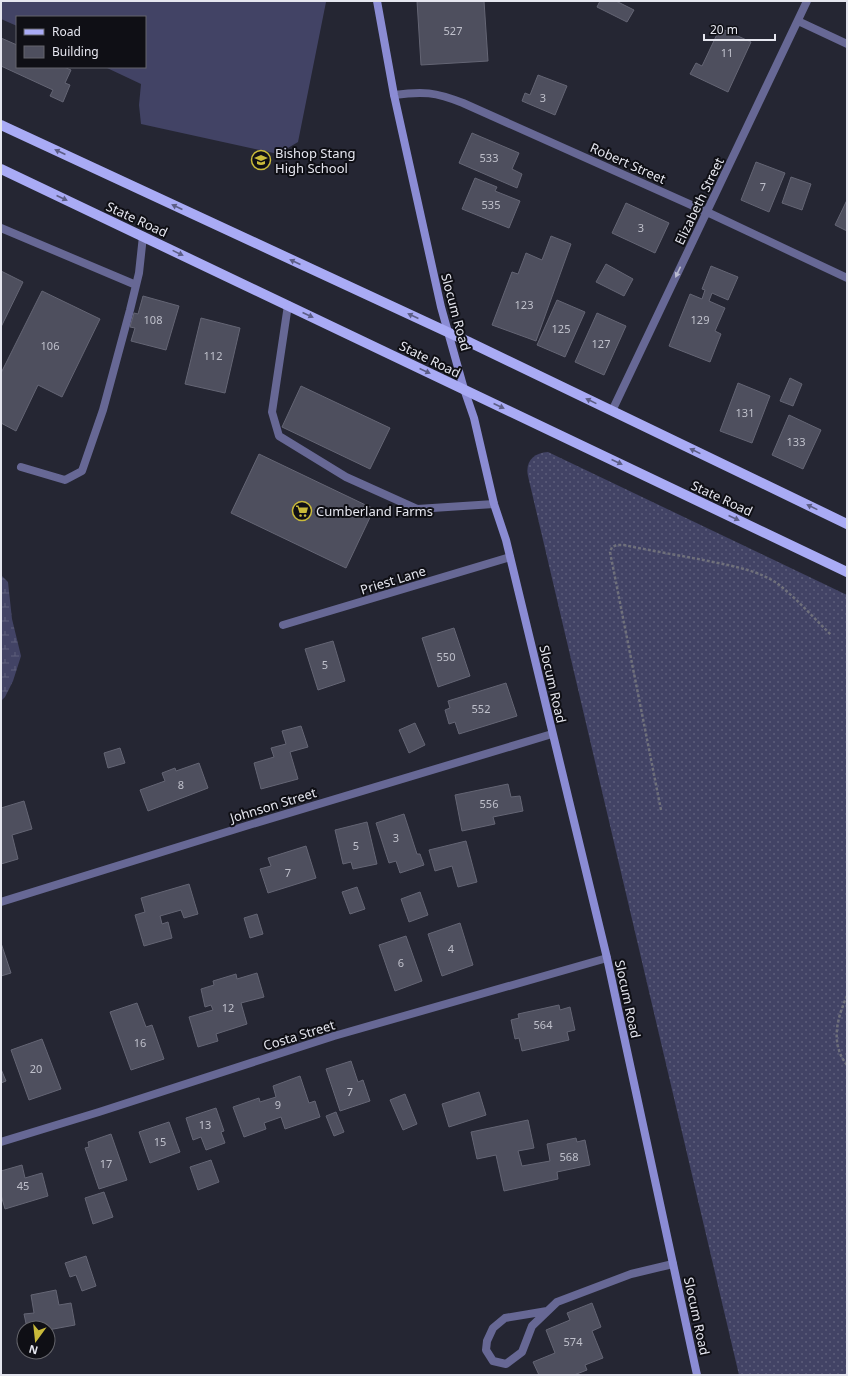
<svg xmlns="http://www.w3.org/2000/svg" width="848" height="1376" viewBox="0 0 848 1376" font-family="'Noto Sans',sans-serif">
<defs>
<pattern id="grass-dots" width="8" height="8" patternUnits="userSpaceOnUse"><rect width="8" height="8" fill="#424365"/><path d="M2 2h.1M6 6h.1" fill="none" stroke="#5d5e7b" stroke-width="1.8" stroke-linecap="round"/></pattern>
<pattern id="wetland-marsh" width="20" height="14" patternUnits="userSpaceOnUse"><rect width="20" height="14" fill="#424365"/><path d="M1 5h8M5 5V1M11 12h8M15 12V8" fill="none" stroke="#5d5e7b"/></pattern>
</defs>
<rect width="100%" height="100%" fill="#252633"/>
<path fill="url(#grass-dots)" d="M548 452 847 595V1375H739L528 476C525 462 533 453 548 452Z"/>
<path fill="url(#wetland-marsh)" d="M1 575 8 582 12 619 21 656 13 681 5 697 1 701Z"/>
<path fill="#424365" d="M1 1H324L326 2 298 142 278 154 141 124 139 105 141 84 105 67H145V17H17V26L1 19Z"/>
<path fill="#4e4f5e" stroke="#646574" d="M417 1H484L488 61 421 65Z
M600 1H616L634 10 627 22 597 7Z
M720 28 751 42 728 92 690 74 696 63 702 66Z
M1 38 17 45V67H64L71 70 65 83 70 85 63 102 50 96 53 90 1 66Z
M538 75 567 86 555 115 522 101 525 93 530 95Z
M472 133 519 153 512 169 522 174 517 188 459 163Z
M756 162 785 173 769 212 741 200Z
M791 177 811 184 802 210 782 203Z
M475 178 497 187 495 191 520 201 509 228 462 209Z
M847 200V231L835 225Z
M626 203 669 223 655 253 612 233Z
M551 236 571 244 536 341 492 325 512 272 518 274 526 253 542 260Z
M606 264 633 279 624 296 596 282Z
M711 266 738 277 728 300 712 293 709 301 725 308 715 331 721 334 710 362 669 346 690 294 702 299 705 290 702 289Z
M1 271 23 282 1 327Z
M42 291 100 319 62 397 38 385 16 431 1 423V373Z
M143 296 179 306 166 350 131 341 135 328 130 327 134 313 138 314Z
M557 300 585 312 565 357 537 345Z
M597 313 626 326 604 375 575 362Z
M201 318 240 328 225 393 185 384Z
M790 378 802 384 793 406 780 401Z
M738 383 770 396 752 443 720 431Z
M301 386 390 428 370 469 282 427Z
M789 415 821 430 803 469 772 455Z
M259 454 374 509 346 568 231 513Z
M454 628 470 676 438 687 422 638Z
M333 641 345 681 318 690 305 649Z
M506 683 517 716 459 734 455 722 449 724 445 710 450 708 448 701Z
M415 723 425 745 409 753 399 730Z
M301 726 308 747 290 752 298 779 261 789 254 763 274 757 271 748 286 744 282 731Z
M120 748 125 763 108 768 104 753Z
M199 763 208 788 148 811 140 790 165 781 162 773 175 768 176 771Z
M508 784 511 797 520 796 523 811 493 817 495 824 462 831 455 795Z
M24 801 32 829 12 835 18 859 1 864V808Z
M404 814 417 854H420L424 865 400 873 396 861 389 863 376 823Z
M367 822 377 864 353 869 351 862 343 864 335 830Z
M466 841 477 882 458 887 452 866 435 871 429 850Z
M306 846 316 878 268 893 260 869 271 866 268 858Z
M189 884 198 914 184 918 181 910 160 916 162 924 168 922 172 938 144 946 135 915 145 912 141 898Z
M357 887 365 909 350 914 342 892Z
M420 892 428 915 409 922 401 899Z
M257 914 263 934 250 938 244 918Z
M460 923 473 965 442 976 428 934Z
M406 936 422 981 395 991 379 945Z
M1 943 11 973 1 976Z
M257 973 264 997 241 1003 247 1024 216 1034 218 1041 198 1047 189 1017 213 1010 211 1005 205 1007 201 989 214 985 213 981 236 974 237 979Z
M137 1003 146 1027 152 1025 164 1059 131 1070 110 1012Z
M559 1005 560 1010 570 1007 575 1030 567 1032 569 1040 522 1051 519 1038 515 1039 511 1020 519 1018 518 1014Z
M42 1039 61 1089 29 1100 11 1050Z
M351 1061 358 1082 363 1080 370 1101 340 1111 326 1069Z
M1 1069 6 1081 1 1083Z
M300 1076 309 1103 315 1101 320 1117 285 1129 281 1117 264 1123 266 1129 244 1137 233 1107 259 1098 260 1102 276 1097 273 1086Z
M479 1092 486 1115 449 1127 442 1104Z
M405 1094 417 1124 403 1130 390 1100Z
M216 1108 224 1131 221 1132 225 1143 206 1150 201 1137 193 1140 186 1118Z
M336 1112 344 1132 334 1136 326 1116Z
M528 1120 534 1148 518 1151 522 1166 550 1161 547 1144 576 1138 577 1142 585 1140 590 1165 557 1172 558 1179 504 1191 496 1155 477 1159 471 1132Z
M169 1122 180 1152 150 1163 139 1132Z
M111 1134 127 1180 99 1189 85 1148 89 1147 88 1142Z
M211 1160 219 1182 198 1190 190 1167Z
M22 1165 25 1178 42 1173 48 1196 5 1209 1 1195V1171Z
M104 1192 113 1217 93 1224 85 1198Z
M86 1256 96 1286 82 1291 76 1275 70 1277 65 1263Z
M56 1290 59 1305 71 1303 75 1325 48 1330V1328H27L24 1314 34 1313 31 1295Z
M592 1303 601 1327 592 1331 603 1358 585 1365 587 1370 574 1375H539L533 1362 555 1353 546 1330 570 1320 567 1313Z"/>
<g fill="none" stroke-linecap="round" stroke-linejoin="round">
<path stroke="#6f707b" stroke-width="2.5" stroke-dasharray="3 2" stroke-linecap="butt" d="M661 810 610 552 612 547 617 545H624C657 552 690 557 723 564 742 568 763 573 778 584 797 599 814 618 831 635
M847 996C837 1018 830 1044 847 1065"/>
<path stroke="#676895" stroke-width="8" d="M1 228 136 285
M288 305 272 412 279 436 346 477 417 509 494 504
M21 467 65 480 82 471 103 410 130 310 139 273 143 236
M547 1311 505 1318 493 1328 487 1341 486 1350 493 1361 506 1364 522 1352 532 1326 557 1302 631 1274 673 1264"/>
<path stroke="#676895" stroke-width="8" d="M798 21 847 44
M394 95C423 91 435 92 463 103L707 212 847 278
M612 411 807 1
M283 625 510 557
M1 902 249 825 552 734
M1 1142 99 1112 334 1036 607 958"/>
<path stroke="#8b8cd4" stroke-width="8" d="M377 1 394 95 441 307 464 389 474 418 494 504 506 540 607 958 697 1375"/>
<path stroke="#a9abf5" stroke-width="10" d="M1 125 469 342 847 524
M1 169 847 572"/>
</g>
<defs><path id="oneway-solid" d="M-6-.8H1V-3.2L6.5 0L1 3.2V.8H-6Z"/></defs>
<g fill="#5c5d85">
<use href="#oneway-solid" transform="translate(60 152) rotate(-155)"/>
<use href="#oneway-solid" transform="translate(62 198) rotate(25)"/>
<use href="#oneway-solid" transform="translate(177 207) rotate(-155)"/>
<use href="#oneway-solid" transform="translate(178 253) rotate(26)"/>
<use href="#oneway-solid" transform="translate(295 262) rotate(-155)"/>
<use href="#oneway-solid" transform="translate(308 315) rotate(25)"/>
<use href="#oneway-solid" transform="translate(413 316) rotate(-155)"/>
<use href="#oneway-solid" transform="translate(425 371) rotate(25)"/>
<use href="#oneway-solid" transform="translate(591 401) rotate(-154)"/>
<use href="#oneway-solid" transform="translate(499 406) rotate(25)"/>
<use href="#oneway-solid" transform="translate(695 451) rotate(-154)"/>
<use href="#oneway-solid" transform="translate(617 462) rotate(25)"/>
<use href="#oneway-solid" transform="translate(812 507) rotate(-154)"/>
<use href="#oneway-solid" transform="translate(734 518) rotate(25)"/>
</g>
<use fill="#b9bad0" href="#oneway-solid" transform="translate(678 272) rotate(115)"/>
<defs>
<g id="school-ring" transform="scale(1)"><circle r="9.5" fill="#0f0f15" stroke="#c9ba3a" stroke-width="1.5"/><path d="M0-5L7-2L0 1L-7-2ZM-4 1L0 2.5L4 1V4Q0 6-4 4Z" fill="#c9ba3a"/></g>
<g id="supermarket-ring" transform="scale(1)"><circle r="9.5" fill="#0f0f15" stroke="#c9ba3a" stroke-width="1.5"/><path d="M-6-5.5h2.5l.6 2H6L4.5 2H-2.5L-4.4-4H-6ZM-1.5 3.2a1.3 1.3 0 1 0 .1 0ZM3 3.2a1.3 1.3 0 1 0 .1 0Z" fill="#c9ba3a"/></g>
</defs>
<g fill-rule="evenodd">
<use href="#school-ring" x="261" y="160"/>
<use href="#supermarket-ring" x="302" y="511"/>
</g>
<g text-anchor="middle" stroke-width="4" stroke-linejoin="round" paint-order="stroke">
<g font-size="11" fill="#bfc0cb">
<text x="453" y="35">527</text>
<text x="727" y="57">11</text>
<text x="543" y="102">3</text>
<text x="489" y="162">533</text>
<text x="763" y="191">7</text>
<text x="491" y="209">535</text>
<text x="641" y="232">3</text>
<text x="524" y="309">123</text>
<text x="153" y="324">108</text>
<text x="700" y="324">129</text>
<text x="561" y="333">125</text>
<text x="601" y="348">127</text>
<text x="50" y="350">106</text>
<text x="213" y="360">112</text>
<text x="745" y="417">131</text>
<text x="796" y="446">133</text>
<text x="446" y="661">550</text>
<text x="325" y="669">5</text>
<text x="481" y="713">552</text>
<text x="181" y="789">8</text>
<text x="489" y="808">556</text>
<text x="396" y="842">3</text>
<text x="356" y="850">5</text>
<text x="288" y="877">7</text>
<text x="451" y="953">4</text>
<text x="401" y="967">6</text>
<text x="228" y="1012">12</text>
<text x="543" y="1029">564</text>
<text x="140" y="1047">16</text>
<text x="36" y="1073">20</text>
<text x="350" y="1096">7</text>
<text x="278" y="1109">9</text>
<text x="205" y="1129">13</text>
<text x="160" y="1146">15</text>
<text x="569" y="1161">568</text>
<text x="106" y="1168">17</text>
<text x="23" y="1190">45</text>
<text x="573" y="1346">574</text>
</g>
<g font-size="13" fill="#e5e6ef" stroke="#0f0f15" text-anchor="start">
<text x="275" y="158">Bishop Stang<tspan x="275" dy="15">High School</tspan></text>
<text x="316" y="516">Cumberland Farms</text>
</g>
<g font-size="13" fill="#e5e6ef" stroke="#0f0f15">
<text transform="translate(628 163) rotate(24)" y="5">Robert Street</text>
<text transform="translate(699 201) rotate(-64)" y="5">Elizabeth Street</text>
<text transform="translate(137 219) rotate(25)" y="5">State Road</text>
<text transform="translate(456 312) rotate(75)" y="5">Slocum Road</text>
<text transform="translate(430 359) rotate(26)" y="5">State Road</text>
<text transform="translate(722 498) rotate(25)" y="5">State Road</text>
<text transform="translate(393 580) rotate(-17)" y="5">Priest Lane</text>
<text transform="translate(553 684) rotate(77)" y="5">Slocum Road</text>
<text transform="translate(273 805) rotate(-17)" y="5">Johnson Street</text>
<text transform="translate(628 999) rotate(78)" y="5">Slocum Road</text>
<text transform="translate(299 1035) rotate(-17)" y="5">Costa Street</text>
<text transform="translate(697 1316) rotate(78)" y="5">Slocum Road</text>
</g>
</g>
<rect width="848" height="1376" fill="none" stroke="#e5e6ef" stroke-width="4"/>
<rect x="16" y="16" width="130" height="52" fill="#0f0f15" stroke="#65656c"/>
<rect x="24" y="29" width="20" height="6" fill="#a9abf5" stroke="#65656c"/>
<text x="52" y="36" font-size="12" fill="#e5e6ef">Road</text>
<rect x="24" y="46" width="20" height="12" fill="#4e4f5e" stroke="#65656c"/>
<text x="52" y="56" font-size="12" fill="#e5e6ef">Building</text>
<g transform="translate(36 1340) rotate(195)"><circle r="19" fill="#0f0f15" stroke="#65656c"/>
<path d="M0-3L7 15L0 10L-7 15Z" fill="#c9ba3a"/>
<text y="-6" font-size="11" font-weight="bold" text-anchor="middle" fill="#e5e6ef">N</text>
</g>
<path d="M704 34v6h71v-6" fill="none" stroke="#e5e6ef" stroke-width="2"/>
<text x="710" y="34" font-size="12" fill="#e5e6ef" stroke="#0f0f15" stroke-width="3" paint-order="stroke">20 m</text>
</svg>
